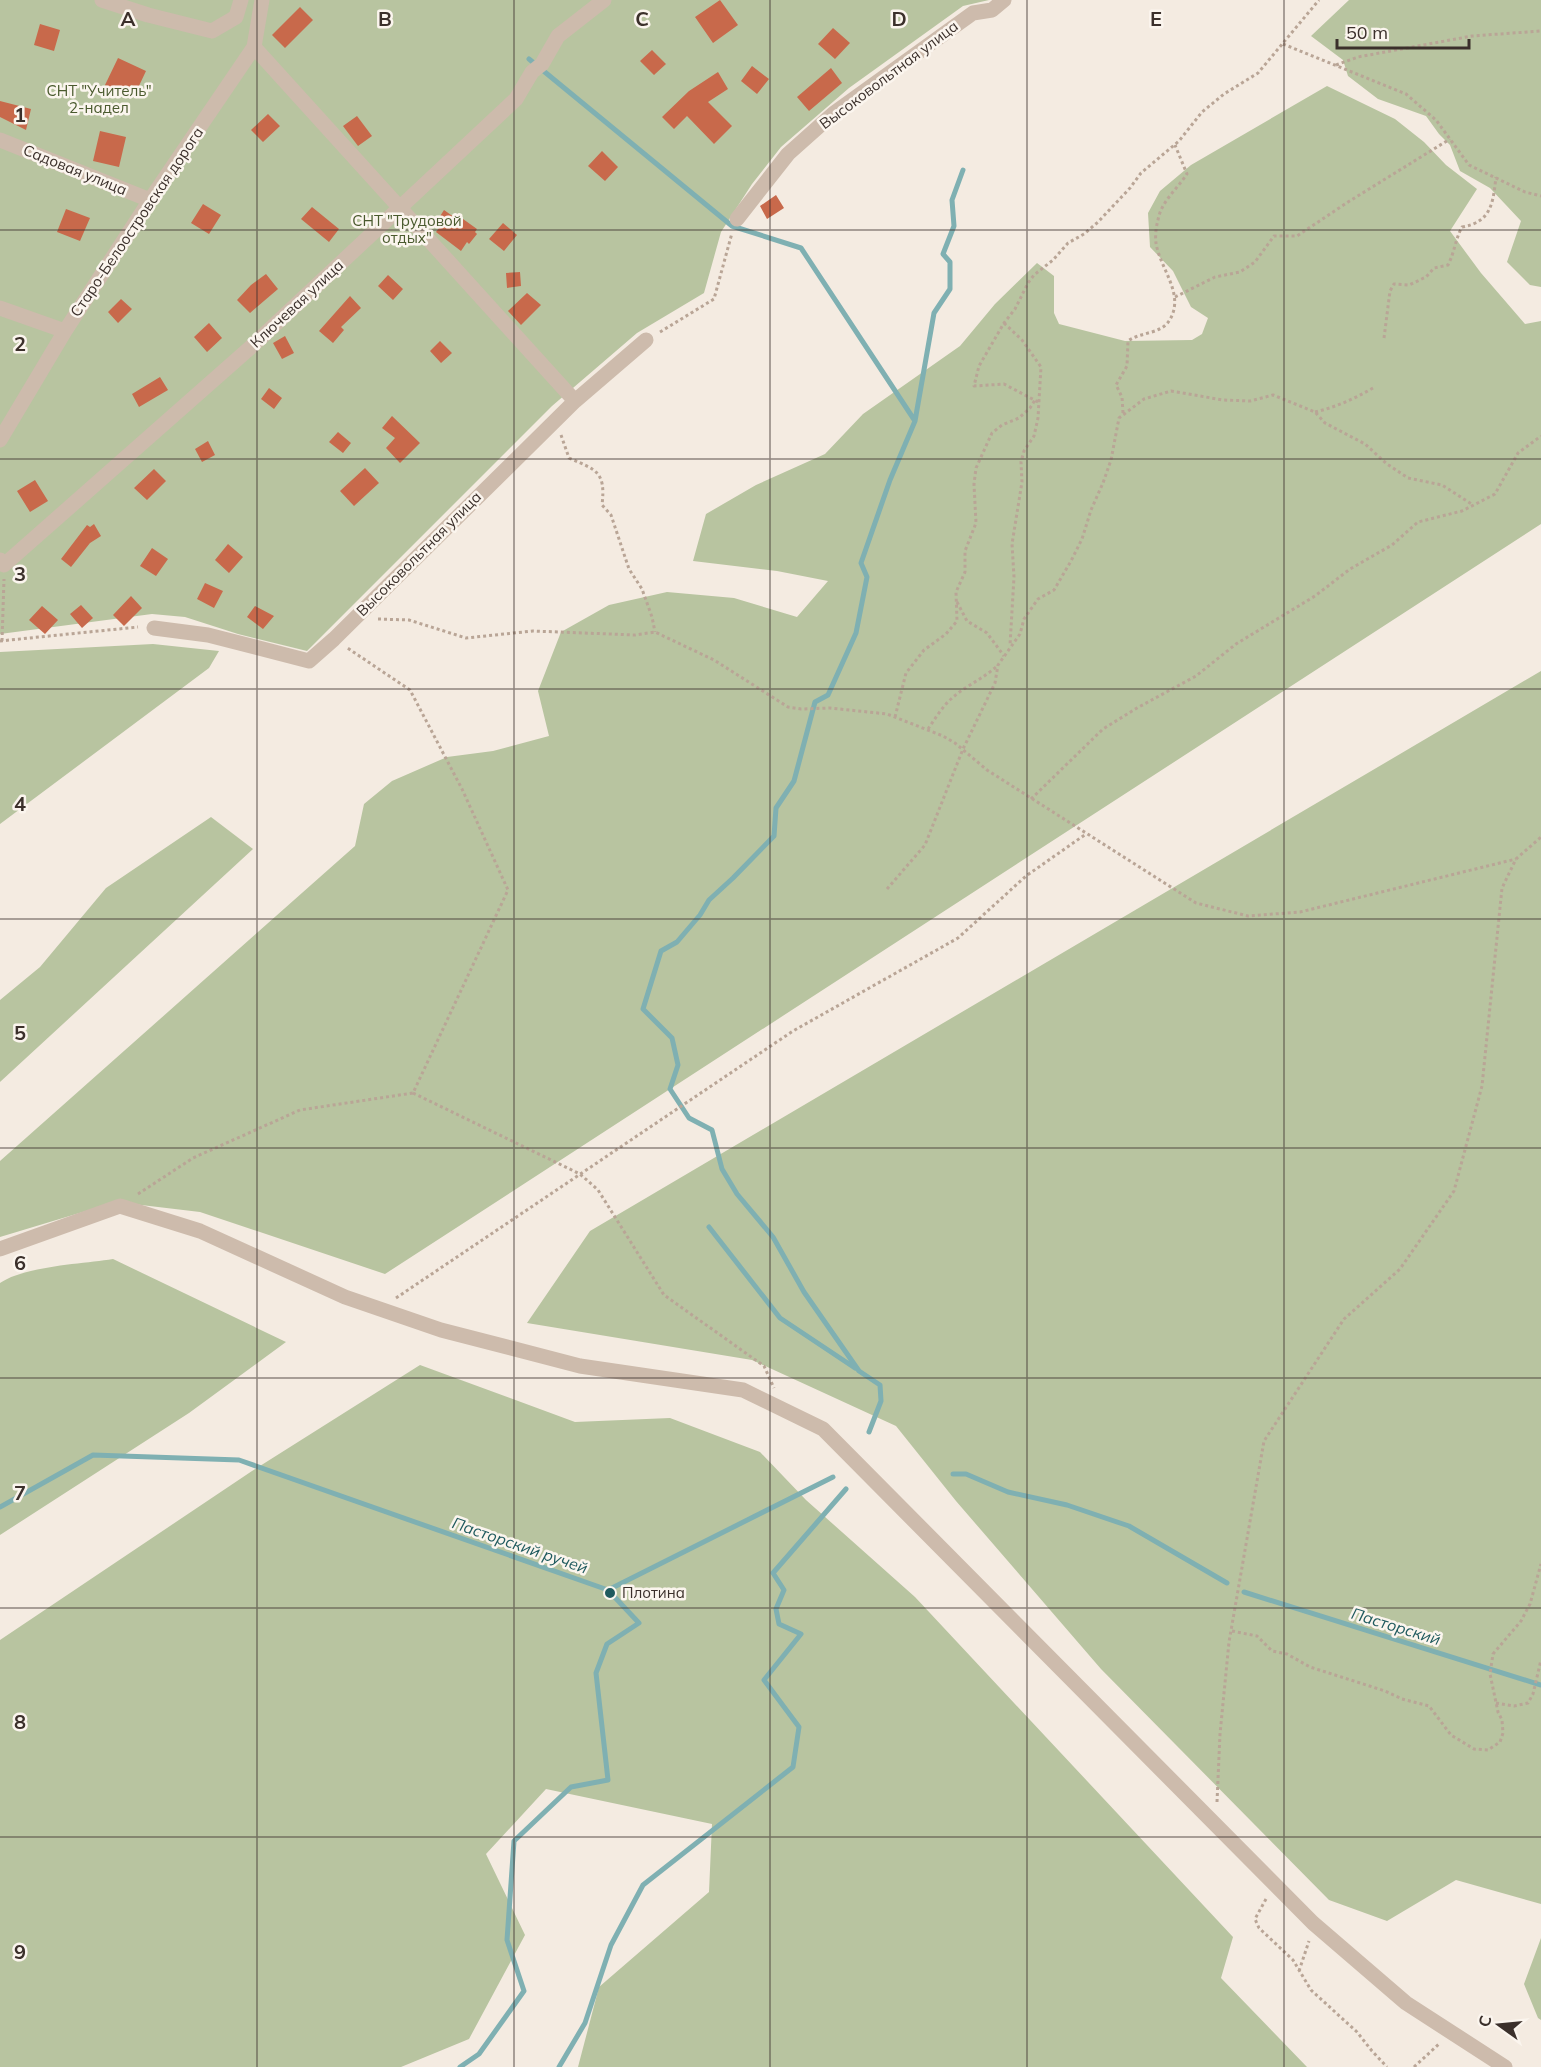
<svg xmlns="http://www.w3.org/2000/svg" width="1541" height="2067" viewBox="0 0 1541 2067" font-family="Mulish,sans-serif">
<rect width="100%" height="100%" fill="#f4ebe1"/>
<path fill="#b8c4a0" d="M0 0H989L963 6 849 88 781 147 752 184 721 232 704 293 637 333 552 406 307 651 238 634 185 617 152 614 0 634Z
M1349 0H1541V287L1530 285 1507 262 1521 221 1490 188 1460 171 1450 145 1439 134 1426 116 1378 99 1348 76 1343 60 1311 36Z
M1327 86 1395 119 1424 142 1446 165 1477 189 1450 231 1481 273 1525 324 1541 321V524L385 1274 200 1212 116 1202 0 1237V1161L355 846 364 804 392 781 447 757 493 751 549 736 538 691 561 632 609 605 667 592 734 598 797 617 828 581 777 571 693 561 706 514 756 485 825 454 863 414 960 346 995 304 1037 263 1054 276V313L1059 324 1125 341 1192 340 1202 334 1208 318 1191 307 1173 271 1150 247 1148 213 1160 191 1191 165Z
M153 644 219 651 209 668 0 824V652Z
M1541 671V1904L1456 1880 1387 1921 1329 1900 1101 1669 956 1501 896 1426 752 1360 527 1323 590 1231Z
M211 817 253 849 0 1082V1000L40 967 106 888Z
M113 1259 286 1342 189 1413 0 1535V1283C25 1266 82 1264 113 1259Z
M420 1365 575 1422 670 1418 760 1452 806 1500 915 1597 1233 1937 1221 1978 1307 2067H578L599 1987 709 1892 712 1824 546 1789 486 1854 525 1935 469 2039 401 2067H0V1640L252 1471Z
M1541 1938V2020L1538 2018 1524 1984Z"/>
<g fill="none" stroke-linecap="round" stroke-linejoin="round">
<path stroke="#7fb0b2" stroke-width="5" d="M529 59 732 226 801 248 915 421 890 480 861 563 867 577 856 633 828 695 815 702 794 781 776 808 774 836 733 878 709 900 700 915 677 942 661 951 643 1009 672 1038 678 1065 670 1089 689 1118 712 1130 722 1169 737 1194 773 1237 804 1292 859 1371 880 1385 881 1401 869 1432
M915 421 934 313 950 289V262L943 254 954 226 952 200 963 170
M709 1227 780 1318 855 1368
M953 1474H966L1008 1492 1067 1505 1129 1526 1227 1583
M0 1507 93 1455 239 1460 608 1590 639 1623 607 1644 596 1673 608 1780 571 1787 514 1841 507 1940 524 1991 479 2054 460 2067
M608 1590 833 1477
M1244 1592 1541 1685
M559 2067 585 2023 611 1945 643 1885 793 1767 799 1727 764 1680 801 1634 779 1624 776 1609 784 1590 773 1573 846 1489"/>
</g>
<path fill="#c8694b" d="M720 0 738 25 713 43 695 17Z
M300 7 313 20 285 48 272 35Z
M40 24 60 30 54 51 34 45Z
M833 28 850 43 835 59 818 44Z
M652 50 666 64 654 75 640 61Z
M118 58 146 71 138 88 131 85 126 95 105 85Z
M752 66 769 79 757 94 741 81Z
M831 68 842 83 809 111 797 97Z
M718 72 728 89 708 102 732 126 714 144 687 116 674 129 662 117 689 91Z
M0 101 31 109 26 130 0 117Z
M268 114 280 126 263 142 251 130Z
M357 116 372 136 358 146 343 126Z
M100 131 126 137 119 167 93 161Z
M602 151 618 167 605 181 588 166Z
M776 195 784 208 767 219 760 206Z
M203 204 221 215 209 234 191 223Z
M312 207 339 229 329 242 301 219Z
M66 209 90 218 80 241 57 232Z
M444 210 461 222 463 219 477 229 475 232 477 234 469 244 467 242 461 251 436 232 442 224 437 221Z
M503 223 517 235 504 251 489 239Z
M520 272 521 286 507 288 506 273Z
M266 274 278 289 250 313 237 300 251 285Z
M388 275 403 289 393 300 378 286Z
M527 293 541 305 521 325 508 311Z
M350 296 361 308 341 327 344 330 333 343 319 331Z
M121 299 132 309 118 323 108 312Z
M209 323 222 338 207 352 194 337Z
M285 336 294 353 282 359 273 343Z
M440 341 452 353 441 363 430 351Z
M160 377 168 390 139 407 132 394Z
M269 388 282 398 274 409 261 399Z
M392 416 420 443 400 463 386 448 395 438 382 428Z
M338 432 351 443 343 453 329 442Z
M208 441 215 455 202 462 195 449Z
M365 468 379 483 354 506 340 491Z
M154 469 166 481 147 500 134 488Z
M35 480 48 501 30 512 17 491Z
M94 524 101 536 90 543 71 567 61 559 87 525 90 527Z
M228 544 243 557 229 573 215 560Z
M152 548 168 559 156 576 140 566Z
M205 583 223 591 214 608 197 599Z
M131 596 142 608 124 626 113 615Z
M81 605 93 618 82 628 70 614Z
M42 606 58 620 45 634 29 620Z
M255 606 274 616 263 629 247 617Z"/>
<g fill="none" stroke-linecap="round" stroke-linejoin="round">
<path stroke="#b9a596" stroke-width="3" stroke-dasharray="3 3" stroke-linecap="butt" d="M1283 44 1406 94 1436 120 1469 165 1525 192 1541 196
M1336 65 1358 57 1472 36 1541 31
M1175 297 1215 277 1240 272 1255 262 1274 236H1297L1348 202 1450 139
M1004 323 1022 340 1041 367 1038 418 1034 436 1024 451 1021 462 1022 482 1012 544 1014 577 1010 645
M660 332 714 299 732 233
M1384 338 1390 291 1394 284 1409 285 1426 277 1434 268 1448 265C1455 251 1455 240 1462 227 1492 222 1493 202 1496 177
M1038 402 1004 384 974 386 979 366 1004 323 1015 309 1028 283 1034 275 1053 260 1068 243 1084 234 1098 222 1130 188 1141 173 1179 141 1202 112 1224 94 1258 73 1319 0
M1315 412C1336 407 1354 399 1373 388
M1123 413 1122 397 1116 385 1127 366 1128 341C1140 332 1161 334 1169 321 1186 295 1160 269 1156 243 1155 236 1156 227 1158 220 1161 202 1177 189 1187 174L1175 145
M561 435 569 458C596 470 606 471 602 505L611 515 629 569 642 589 652 617 655 632
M957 602 967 621 987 633 1004 656
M378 619 409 620 466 638 533 631 635 635 655 632 714 660 788 707 801 709 830 708 887 714 943 736 955 743 987 770 1196 903 1248 916 1300 912 1516 859
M0 641 138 627
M2 641 4 579
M895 717 906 673 924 650 946 634 957 621 956 592 965 572V551L976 523 974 484 976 468 992 433 1002 425 1019 418 1030 408 1035 400
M928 729C935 719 942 707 951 699 965 686 983 679 997 666
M1031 799 1103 729 1137 708 1196 676 1236 644 1315 596 1350 569 1392 545 1418 522 1462 511 1495 494 1518 453 1541 436
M887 889 925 845 963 749 995 683 998 665 1020 634 1024 619 1038 599 1054 590 1071 561 1082 539 1091 510 1103 483 1111 460 1119 418 1144 399 1171 391 1223 400 1250 401 1273 395 1315 412 1325 423 1365 444 1387 464 1408 478 1442 485 1473 505
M413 1093 580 1174 598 1190 664 1295 764 1366 774 1388
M138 1194 193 1158 300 1110 413 1093 508 890 462 789 410 690 346 647
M396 1298 793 1031 958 938 1026 876 1086 834
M1232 1631 1257 1636 1272 1651 1287 1654 1310 1667 1385 1691 1402 1699 1429 1706 1451 1735 1474 1749 1488 1750 1500 1742 1503 1733 1502 1720 1498 1712 1490 1674 1493 1654 1521 1621 1530 1604 1541 1564
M1496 1703 1514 1706 1528 1703 1533 1694 1541 1660
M1217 1802 1220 1734 1229 1642 1264 1441 1344 1319 1400 1269 1454 1191 1482 1086 1502 888 1516 859 1541 837
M1266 1899 1255 1919 1259 1928 1293 1960 1311 1990 1357 2032 1372 2051 1387 2067
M1299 1971 1309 1941
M1414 2067 1439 2044"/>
<path stroke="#cdbbac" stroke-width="15" d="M102 0 148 15 212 31 236 17 241 0
M254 47 575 401
M0 140 150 200
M737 219 788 154 834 113 973 13 992 10 1004 0
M0 308 65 331
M0 440 65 331 150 200 254 47 262 0
M0 560 4 565 252 346 516 99 532 72 542 64 558 36 604 0
M154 628 208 635 309 661 334 639 575 401 646 340
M0 1249 120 1206 200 1231 345 1297 441 1330 580 1366 743 1390 823 1429 1313 1923 1406 2003 1505 2067"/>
</g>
<path fill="none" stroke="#3b302b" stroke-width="1.5" stroke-opacity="0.55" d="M257 0V2067M514 0V2067M770 0V2067M1027 0V2067M1284 0V2067M0 230H1541M0 459H1541M0 689H1541M0 919H1541M0 1148H1541M0 1378H1541M0 1608H1541M0 1837H1541"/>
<circle fill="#1f5a5e" stroke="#fbf5ee" stroke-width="2" cx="610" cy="1593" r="6"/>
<g text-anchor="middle" stroke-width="5" stroke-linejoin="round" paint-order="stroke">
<g font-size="15" fill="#3b302b" stroke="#fbf5ee">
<text transform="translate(889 75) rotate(-37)" y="5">Высоковольтная улица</text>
<text transform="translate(75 170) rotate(22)" y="5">Садовая улица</text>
<text transform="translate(137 222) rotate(-56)" y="5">Старо-Белоостровская дорога</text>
<text transform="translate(297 304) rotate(-43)" y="5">Ключевая улица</text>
<text transform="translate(419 554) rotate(-45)" y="5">Высоковольтная улица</text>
</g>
<g font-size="15" fill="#4a5a2e" stroke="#fbf5ee">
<text x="99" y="96">СНТ "Учитель"<tspan x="99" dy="17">2-надел</tspan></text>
<text x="407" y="226">СНТ "Трудовой<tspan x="407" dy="17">отдых"</tspan></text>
</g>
<g font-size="15" fill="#3b302b" stroke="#fbf5ee" text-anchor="start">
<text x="622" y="1598">Плотина</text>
</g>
<g font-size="16" font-style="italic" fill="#1f5a5e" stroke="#fbf5ee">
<text transform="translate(520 1545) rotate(19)" y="6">Пасторский ручей</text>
<text transform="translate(1396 1626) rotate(17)" y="6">Пасторский</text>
</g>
</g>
<g font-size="20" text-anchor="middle" font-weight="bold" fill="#3b302b" stroke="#fbf5ee" stroke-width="5" stroke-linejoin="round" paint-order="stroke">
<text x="128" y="26">A</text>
<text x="385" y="26">B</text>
<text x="642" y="26">C</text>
<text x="899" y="26">D</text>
<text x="1156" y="26">E</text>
<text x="20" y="122">1</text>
<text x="20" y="351">2</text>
<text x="20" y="581">3</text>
<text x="20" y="811">4</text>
<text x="20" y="1040">5</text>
<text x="20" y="1270">6</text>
<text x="20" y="1500">7</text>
<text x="20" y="1729">8</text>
<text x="20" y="1959">9</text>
</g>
<g transform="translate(1499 2025) rotate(285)" stroke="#fbf5ee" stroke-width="4.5" paint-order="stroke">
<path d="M0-4.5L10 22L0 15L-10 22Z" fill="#3b302b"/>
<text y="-9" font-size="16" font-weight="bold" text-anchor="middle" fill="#3b302b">С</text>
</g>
<path d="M1337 39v9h132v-9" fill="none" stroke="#3b302b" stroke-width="3"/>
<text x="1346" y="39" font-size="18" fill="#3b302b" stroke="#fbf5ee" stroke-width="4.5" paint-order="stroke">50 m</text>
</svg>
